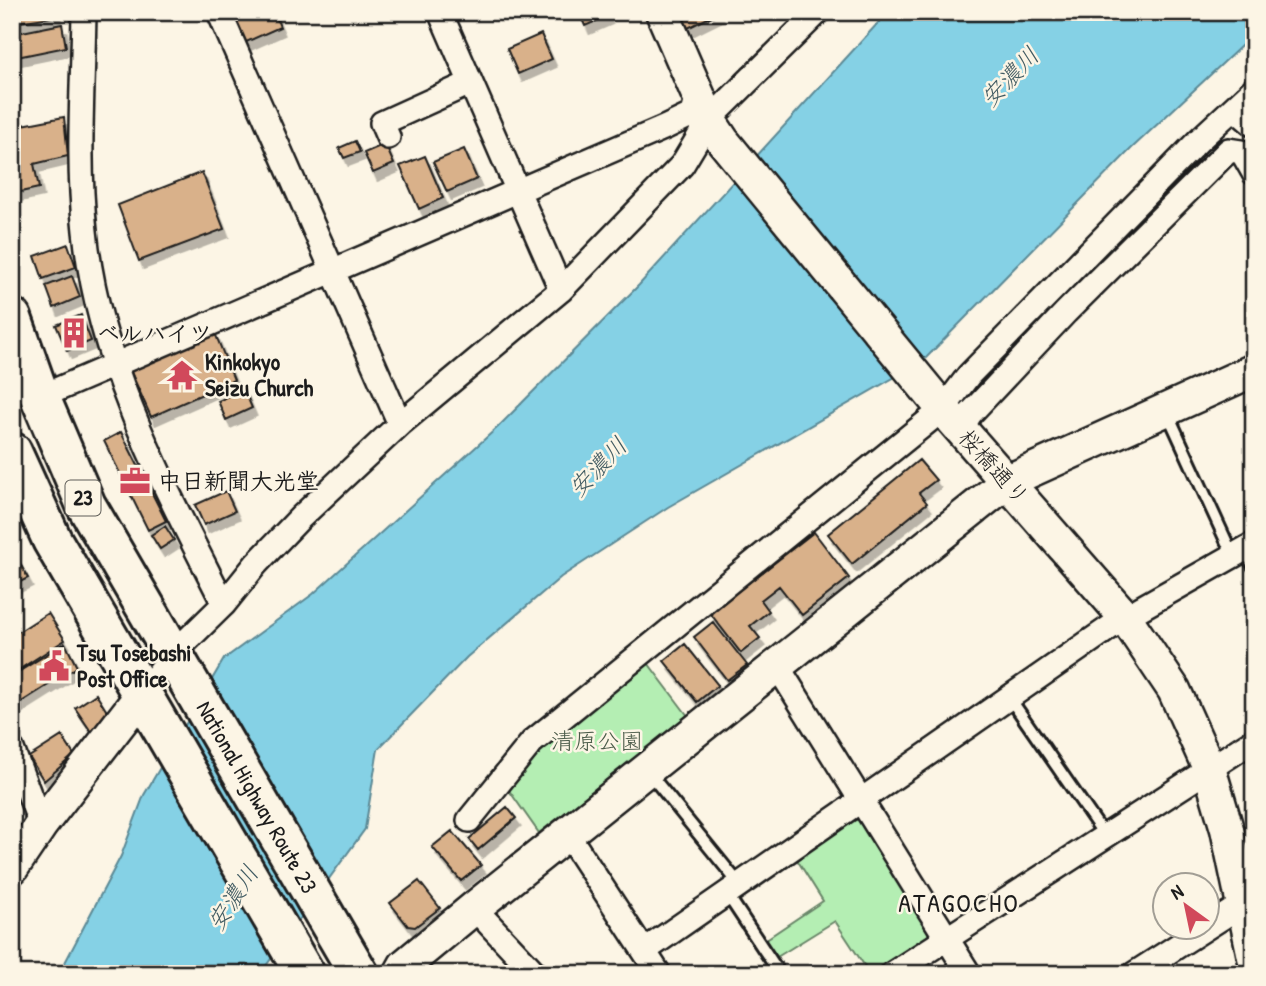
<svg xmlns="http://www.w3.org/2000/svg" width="1266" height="986" viewBox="0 0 1266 986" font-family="'Patrick Hand','Klee One',sans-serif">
<defs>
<filter id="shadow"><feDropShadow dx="4.5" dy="8" stdDeviation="0" flood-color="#0004"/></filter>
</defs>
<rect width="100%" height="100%" fill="#fcf5e5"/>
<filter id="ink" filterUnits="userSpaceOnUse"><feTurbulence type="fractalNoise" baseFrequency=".0143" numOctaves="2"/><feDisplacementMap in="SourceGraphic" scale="14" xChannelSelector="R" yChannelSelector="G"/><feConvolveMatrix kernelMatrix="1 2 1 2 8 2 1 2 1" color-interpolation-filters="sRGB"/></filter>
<g filter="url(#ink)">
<path fill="#b4eeb3" stroke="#688568" stroke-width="2" d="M645 659 688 716 539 833 508 789 527 754Z
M853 819 863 821 929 929 927 940 876 974H870L835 921 777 957 765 940 823 901 796 858Z"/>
<path fill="#85d1e5" stroke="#5b8995" stroke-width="2" d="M888 12H1254V34L1132 148 923 361 668 507 561 577 467 657 378 749 365 829 260 974H59L121 856 144 795 224 659 313 594 498 427 639 285Z"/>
<path fill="#d9b18a" stroke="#1c1c1c" stroke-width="2" filter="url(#shadow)" d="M12 12H57L58 16 12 23Z
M239 12H274L280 27 244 43 232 15Z
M579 12H606L608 16 585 26Z
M681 12H720L684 30 676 14Z
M62 24 66 47 12 58V34Z
M541 34 552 59 518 74 507 49Z
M64 117 68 156 34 164 39 188 16 193 12 173V127Z
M355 141 360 152 344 158 339 148Z
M385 144 394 164 373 173 364 153Z
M464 149 477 179 447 192 433 162Z
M425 156 443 198 419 209 400 166Z
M202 172 224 229 139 261 118 205Z
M68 244 76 267 43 279 35 256Z
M72 276 80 297 54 308 46 286Z
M81 315 91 341 67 351 56 325Z
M215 333 234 380 151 417 130 370Z
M244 389 252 408 226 420 218 401Z
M121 432 166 521 148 530 104 441Z
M919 460 936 480 919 493 927 503 852 564 828 534Z
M226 491 235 511 204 525 195 505Z
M165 526 174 540 160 549 151 535Z
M814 532 849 578 802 615 779 586 761 600 769 611 750 626 760 638 741 653 710 613Z
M12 549 28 578 12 586Z
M48 613 65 640 12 674V636Z
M713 622 747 665 727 680 694 637Z
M65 643 77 667 15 706 12 676Z
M685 644 718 685 697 702 664 661Z
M96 694 106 710V717L92 733 75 708Z
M62 736 74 755 44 781 29 757Z
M507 807 516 818 478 850 469 839Z
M452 831 481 865 461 881 432 847Z
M419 881 440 908 415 927 408 926 390 903Z"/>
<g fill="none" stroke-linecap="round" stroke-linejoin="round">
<g stroke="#1c1c1c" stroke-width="16">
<path id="lane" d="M1167 412 1233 556
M1244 549 1254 567
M1009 697 1105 836
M649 773 740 885
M727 894 780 974"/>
</g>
<g stroke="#1c1c1c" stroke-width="28">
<path id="street" d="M84 12C83 84 77 159 85 231 98 365 164 485 224 604
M219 12 400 424
M440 12 561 290
M1234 108 1254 125
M388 137 382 123 470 83
M40 397 666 127 693 114 698 95
M961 429 970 414 1066 312 1229 150 1242 152 1254 173
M778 667 969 974
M143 693 174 653 224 604 256 564 300 518 400 424 561 290 682 165 709 120 818 12
M12 749 41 825
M469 820 532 742 943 409 969 375 1199 140 1254 89
M568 835 659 974
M474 908 536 974
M644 951 1125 617 1254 544
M892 974 1254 740
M1134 974 1254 897"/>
</g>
<g stroke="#1c1c1c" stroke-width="37">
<path id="secondary" d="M662 12 709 120 723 141 943 409 1125 617 1174 690 1209 768 1227 829 1254 957
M12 868 41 825 143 693
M400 974 405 965 474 908 1008 481 1254 370"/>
</g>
<g stroke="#1c1c1c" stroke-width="44">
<path id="highway" d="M12 318 40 397 86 505 359 974
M12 452 52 540 305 974"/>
</g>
<use href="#lane" stroke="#fcf5e5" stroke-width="10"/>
<use href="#street" stroke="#fcf5e5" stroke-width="23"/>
<use href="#secondary" stroke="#fcf5e5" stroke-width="32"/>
<use href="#highway" stroke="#fcf5e5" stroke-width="38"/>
</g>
</g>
<defs>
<g id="building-bare" transform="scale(2.415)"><path d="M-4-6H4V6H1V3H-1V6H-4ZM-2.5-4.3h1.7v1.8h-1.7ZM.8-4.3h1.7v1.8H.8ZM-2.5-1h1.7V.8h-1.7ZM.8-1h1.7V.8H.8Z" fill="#d1495b" stroke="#fcf5e5" stroke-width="2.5" paint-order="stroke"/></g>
<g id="temple-bare" transform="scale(2.415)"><path d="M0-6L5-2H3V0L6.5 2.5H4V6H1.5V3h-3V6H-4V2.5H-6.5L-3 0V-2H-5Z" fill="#d1495b" stroke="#fcf5e5" stroke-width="2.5" paint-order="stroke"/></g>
<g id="office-bare" transform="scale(2.415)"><path d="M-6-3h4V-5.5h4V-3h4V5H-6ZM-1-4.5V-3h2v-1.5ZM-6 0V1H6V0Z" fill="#d1495b" stroke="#fcf5e5" stroke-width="2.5" paint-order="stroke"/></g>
<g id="civic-bare" transform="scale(2.415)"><path d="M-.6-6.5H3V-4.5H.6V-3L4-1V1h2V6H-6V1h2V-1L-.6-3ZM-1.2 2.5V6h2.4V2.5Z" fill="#d1495b" stroke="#fcf5e5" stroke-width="2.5" paint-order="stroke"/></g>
</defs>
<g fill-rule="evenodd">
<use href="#building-bare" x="74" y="333"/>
<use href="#temple-bare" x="182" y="375"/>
<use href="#office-bare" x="135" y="481"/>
<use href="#civic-bare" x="54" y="666"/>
</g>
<g text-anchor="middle" stroke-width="5" stroke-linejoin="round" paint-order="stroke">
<rect fill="#fcf5e5" stroke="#5f5d58" stroke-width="2" x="65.5" y="480.5" width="35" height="35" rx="5"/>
<g font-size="21" font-weight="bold" fill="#1c1c1c">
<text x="83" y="505">23</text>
</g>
<g font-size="23" font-weight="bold" fill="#1c1c1c" stroke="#fcf5e5" text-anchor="start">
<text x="97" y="341">ベルハイツ</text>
<text x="205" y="370">Kinkokyo<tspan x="205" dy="26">Seizu Church</tspan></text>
<text x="158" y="489">中日新聞大光堂</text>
<text x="77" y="661">Tsu Tosebashi<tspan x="77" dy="26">Post Office</tspan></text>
</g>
<g font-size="23" fill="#1c1c1c" stroke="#fcf5e5">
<text transform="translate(994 467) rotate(48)" y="8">桜橋通り</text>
<text transform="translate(257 797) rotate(60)" y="8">National Highway Route 23</text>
</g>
<g font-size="23" fill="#4a5b49" stroke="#fcf5e5">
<text x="597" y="749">清原公園</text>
</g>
<g font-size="24" font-style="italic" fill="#415b62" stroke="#fcf5e5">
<text transform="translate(1010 77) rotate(-46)" y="8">安濃川</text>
<text transform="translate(598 467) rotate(-46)" y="8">安濃川</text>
<text transform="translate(233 898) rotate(-57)" y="8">安濃川</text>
</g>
<g font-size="26" letter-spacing="2" fill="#1c1c1c" stroke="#fcf5e5">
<text x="959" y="912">ATAGOCHO</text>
</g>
</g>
<rect width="1266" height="986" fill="none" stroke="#fcf5e5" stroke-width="42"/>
<rect x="21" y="21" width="1224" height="944" fill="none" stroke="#1c1c1c" stroke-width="2.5" filter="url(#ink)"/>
<g transform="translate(1186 906) rotate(327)"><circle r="33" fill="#fcf5e5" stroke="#a29e95" stroke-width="2"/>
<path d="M0-5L12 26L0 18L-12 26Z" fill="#d1495b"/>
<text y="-10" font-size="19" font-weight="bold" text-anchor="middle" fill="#1c1c1c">N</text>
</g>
</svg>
